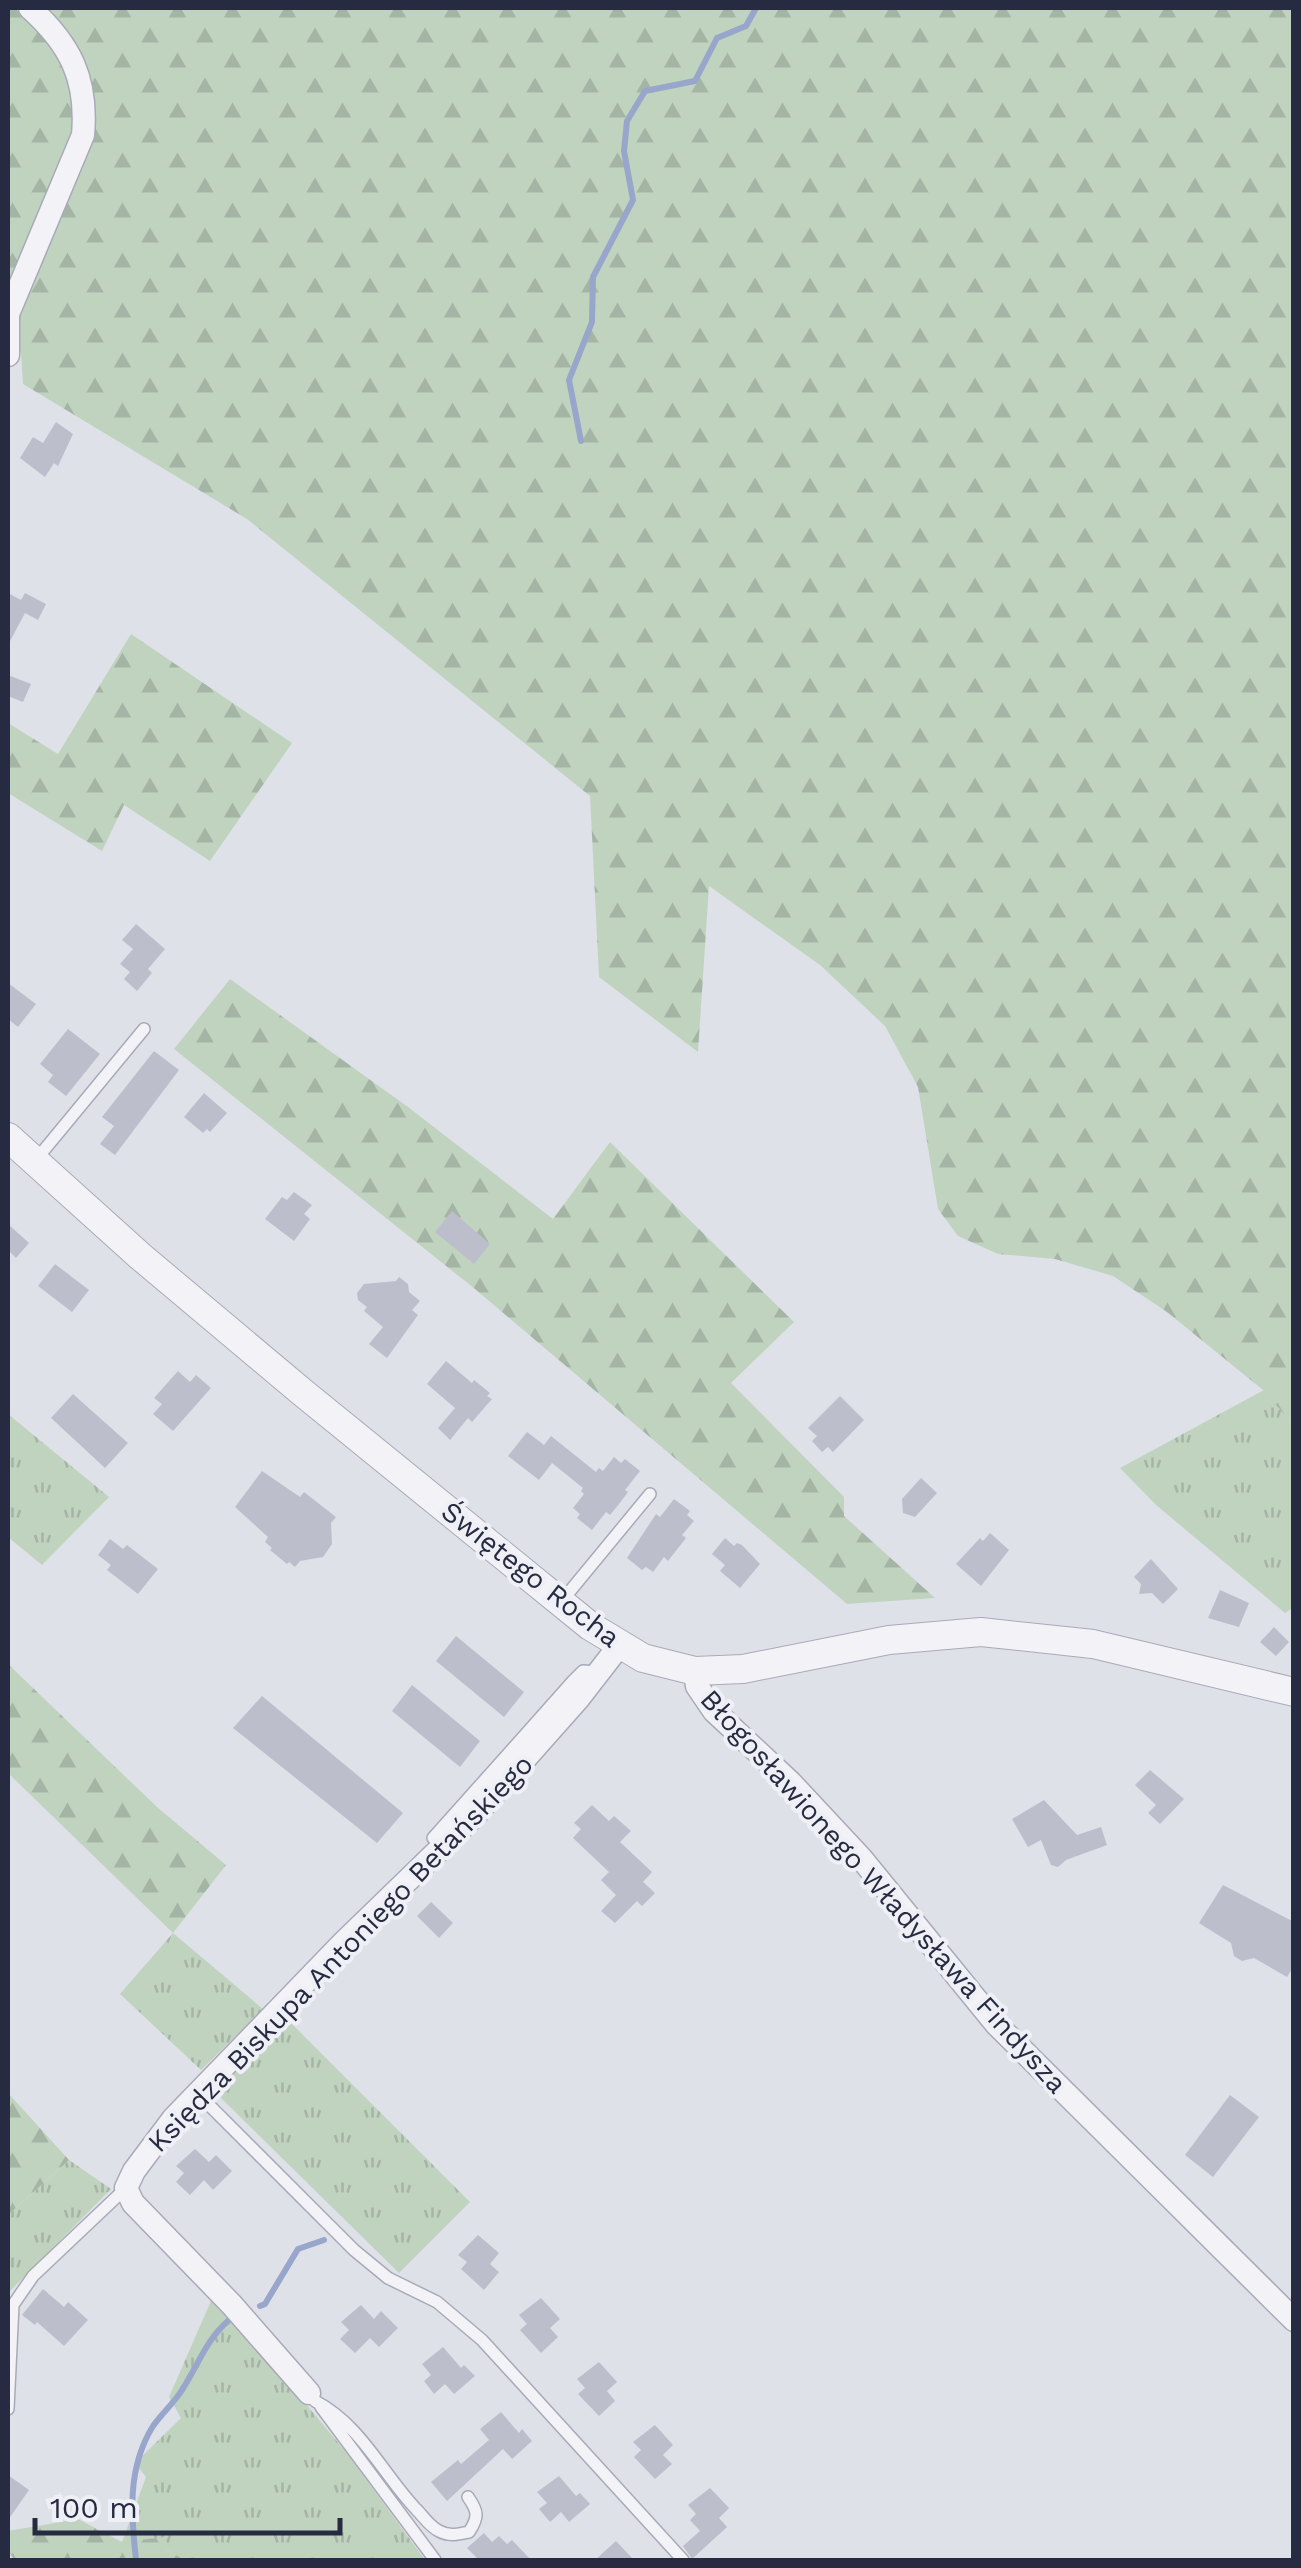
<svg xmlns="http://www.w3.org/2000/svg" width="1301" height="2568" viewBox="0 0 1301 2568" font-family="'Work Sans',sans-serif">
<defs>
<pattern id="grass-tufts" width="24" height="20" patternUnits="userSpaceOnUse" patternTransform="scale(2.5)"><rect width="24" height="20" fill="#c0d3bf"/><path d="M3 7l-1-3M5 7V3M7 7l1-3M15 17l-1-3M17 17v-4M19 17l1-3" fill="none" stroke="#a5b5a5"/></pattern>
<pattern id="forest-firs" width="22" height="20" patternUnits="userSpaceOnUse" patternTransform="scale(2.5)"><rect width="22" height="20" fill="#c0d3bf"/><path d="M5 1l3.5 6h-7zM16 11l3.5 6h-7z" fill="#a5b5a5"/></pattern>
</defs>
<rect width="100%" height="100%" fill="#dfe1e9"/>
<path fill="url(#grass-tufts)" d="M1264 1390 1293 1424V1608L1285 1613 1156 1505 1120 1468Z
M8 1414 109 1497 42 1565 8 1537Z
M173 1933 263 2009 201 2070 120 1994Z
M287 2019 470 2202 399 2273 221 2098 219 2084Z
M69 2160 111 2189 8 2293V2215Z
M214 2294 346 2452 425 2560H185L165 2549 122 2542 146 2477 135 2463 181 2418 169 2397Z"/>
<path fill="url(#forest-firs)" d="M8 8H1293V1424L1263 1390 1167 1312 1113 1276 1055 1259 998 1254 958 1236 938 1209 918 1087 885 1026 820 965 709 886 698 1052 599 977 590 796 247 519 23 384 21 352 8 347Z
M131 634 292 743 210 861 124 805 102 851 8 793V723L58 754Z
M230 979 408 1107 553 1219 610 1142 794 1322 731 1383 844 1497V1516L935 1598 847 1604 475 1289 174 1049Z
M8 1664 157 1807 226 1865 173 1933 8 1773Z
M8 2093 69 2160 8 2215Z
M78 2519 122 2542 165 2537V2549L185 2560H15L8 2552V2531Z"/>
<g fill="none" stroke-linecap="round" stroke-linejoin="round">
<path stroke="#98a6cb" stroke-width="6" d="M581 441 569 380 592 322 593 277 633 200 624 151 627 121 645 91 695 81 717 38 746 26 756 8
M260 2306 265 2304 298 2249 324 2240
M136 2560C131 2514 127 2468 153 2426 162 2413 174 2403 182 2390 199 2364 205 2341 229 2320"/>
</g>
<path fill="#bcbecc" d="M56 422 73 434 58 466 54 463 45 477 20 458 33 437 43 443Z
M8 593 21 600 25 593 46 604 38 620 25 613 8 645Z
M8 675 31 684 23 702 8 696Z
M136 924 165 949 148 969 152 973 137 991 124 979 130 972 120 964 133 949 122 940Z
M8 983 36 1004 18 1027 8 1019Z
M68 1029 100 1054 66 1096 48 1082 53 1075 40 1064Z
M154 1051 179 1070 115 1155 100 1144 114 1126 102 1117Z
M204 1093 227 1113 210 1132 207 1129 203 1133 184 1117Z
M294 1192 312 1205 304 1214 310 1219 294 1241 265 1219 282 1197 287 1200Z
M452 1211 490 1244 474 1264 435 1232Z
M8 1224 29 1243 16 1258 8 1250Z
M55 1264 89 1290 72 1312 38 1286Z
M399 1277 408 1284 409 1292 420 1301 412 1310 418 1315 387 1358 369 1344 383 1327 364 1311 367 1307 358 1300 357 1293 364 1284 396 1281Z
M446 1361 472 1383 474 1380 490 1393 487 1396 492 1399 472 1422 468 1418 450 1440 438 1428 455 1408 427 1384Z
M178 1371 190 1382 196 1375 211 1388 173 1431 153 1414 162 1404 154 1398Z
M73 1394 128 1443 105 1468 51 1418Z
M840 1396 864 1420 833 1452 828 1447 822 1452 812 1441 817 1436 808 1428Z
M527 1432 544 1445 551 1436 596 1472 599 1468 603 1471 614 1457 621 1463 625 1459 640 1471 625 1490 628 1492 619 1504 610 1515 606 1512 592 1530 577 1518 580 1514 573 1508 584 1494 581 1491 583 1488 552 1463 539 1480 508 1456Z
M262 1471 300 1497 304 1492 336 1517 331 1523 332 1544 323 1557 300 1561 295 1567 289 1562 287 1564 270 1550 272 1548 265 1542 268 1537 235 1507Z
M921 1478 937 1493 915 1517 903 1513 902 1499Z
M674 1499 690 1511 687 1515 694 1521 682 1535 686 1538 668 1561 664 1557 653 1572 646 1567 642 1570 627 1558 656 1514 660 1517Z
M990 1533 1009 1550 981 1586 956 1564 980 1538 983 1541Z
M725 1538 734 1546 737 1543 742 1545 760 1564 740 1588 720 1571 725 1565 712 1554Z
M110 1539 123 1549 127 1545 158 1569 138 1594 107 1570 111 1565 98 1555Z
M1151 1559 1178 1589 1163 1604 1152 1593 1139 1594 1141 1584 1134 1577Z
M1220 1590 1249 1603 1239 1627 1208 1618Z
M1274 1627 1289 1642 1276 1656 1260 1642Z
M456 1636 524 1692 504 1717 436 1661Z
M412 1685 480 1741 460 1767 392 1711Z
M262 1696 403 1813 377 1843 233 1728Z
M1150 1770 1184 1799 1160 1824 1148 1813 1156 1805 1135 1785Z
M1044 1800 1077 1835 1101 1827 1107 1845 1066 1860 1058 1867 1051 1865 1041 1840 1028 1847 1012 1819Z
M592 1805 609 1821 614 1816 631 1831 620 1842 652 1872 643 1882 655 1893 642 1906 637 1901 615 1923 601 1911 616 1895 601 1880 609 1872 573 1838 581 1829 574 1823Z
M1223 1885 1294 1922V1966L1287 1977 1254 1958 1242 1961 1234 1956 1231 1943 1199 1923Z
M431 1902 453 1923 439 1938 417 1916Z
M1230 2095 1259 2117 1213 2177 1185 2155Z
M195 2149 209 2162 216 2155 232 2171 213 2190 204 2180 190 2195 176 2182 184 2173 176 2166Z
M478 2235 499 2253 490 2264 499 2272 484 2290 461 2269 467 2262 458 2255Z
M43 2289 64 2307 68 2302 88 2320 64 2346 37 2322 35 2325 22 2315Z
M541 2298 560 2319 550 2328 558 2337 541 2353 520 2330 527 2324 519 2315Z
M361 2305 374 2319 381 2311 398 2328 379 2347 370 2338 355 2353 340 2339 349 2330 341 2322Z
M443 2347 461 2368 464 2365 475 2376 454 2394 445 2384 434 2394 424 2381 431 2375 422 2364Z
M599 2362 617 2382 607 2391 615 2401 599 2416 578 2394 585 2388 577 2379Z
M501 2412 519 2433 522 2429 532 2441 512 2459 503 2449 447 2501 431 2482 458 2460 461 2464 489 2440 480 2429Z
M655 2425 673 2445 663 2455 672 2464 655 2479 634 2457 641 2450 633 2442Z
M8 2475 29 2490 8 2520Z
M559 2476 576 2496 580 2493 590 2504 569 2522 561 2512 550 2522 539 2509 547 2503 537 2492Z
M710 2488 729 2508 719 2518 727 2527 692 2559 683 2546 700 2531 690 2520 696 2514 688 2505Z
M484 2533 492 2542 499 2536 507 2544 512 2540 531 2560H479L467 2548Z
M616 2541 634 2560H595Z"/>
<g fill="none" stroke-linecap="round" stroke-linejoin="round">
<g stroke="#a8aab7" stroke-width="14">
<path id="service" d="M35 1161 144 1029
M561 1602 650 1494
M433 1838 573 1681 583 1671 598 1672
M198 2094 354 2250 388 2278 437 2302 482 2340 683 2560
M315 2401C361 2425 382 2473 416 2509 423 2516 430 2527 439 2531 450 2537 458 2534 469 2532 479 2517 478 2511 468 2497
M321 2407 435 2560
M8 2409 13 2305 33 2276 126 2188"/>
</g>
<g stroke="#a8aab7" stroke-width="25">
<path id="minor" d="M8 355V314L83 135C88 79 70 44 30 8
M695 1671 697 1686 714 1711 791 1783 861 1858 997 2025 1294 2320
M309 2393 232 2305 133 2203 126 2188 134 2171 173 2119 343 1943 476 1814 578 1699 619 1646"/>
</g>
<g stroke="#a8aab7" stroke-width="30">
<path id="tertiary" d="M8 1137 140 1256 302 1392 590 1626 643 1658 695 1671 743 1669 889 1640 981 1632 1093 1644 1294 1692"/>
</g>
<use href="#service" stroke="#f2f2f7" stroke-width="11"/>
<use href="#minor" stroke="#f2f2f7" stroke-width="22"/>
<use href="#tertiary" stroke="#f2f2f7" stroke-width="28"/>
</g>
<g text-anchor="middle" stroke-width="8" stroke-linejoin="round" paint-order="stroke">
<g font-size="28" fill="#272b41" stroke="#eef0f6">
<text transform="translate(531 1574) rotate(38)" y="10">Świętego Rocha</text>
<text transform="translate(884 1891) rotate(48)" y="10">Błogosławionego Władysława Findysza</text>
<text transform="translate(340 1953) rotate(-46)" y="10">Księdza Biskupa Antoniego Betańskiego</text>
</g>
</g>
<rect width="1301" height="2568" fill="none" stroke="#272b41" stroke-width="20"/>
<path d="M35 2518v15h305v-15" fill="none" stroke="#272b41" stroke-width="5"/>
<text x="50" y="2518" font-size="30" fill="#272b41" stroke="#eef0f6" stroke-width="8" paint-order="stroke">100 m</text>
</svg>
